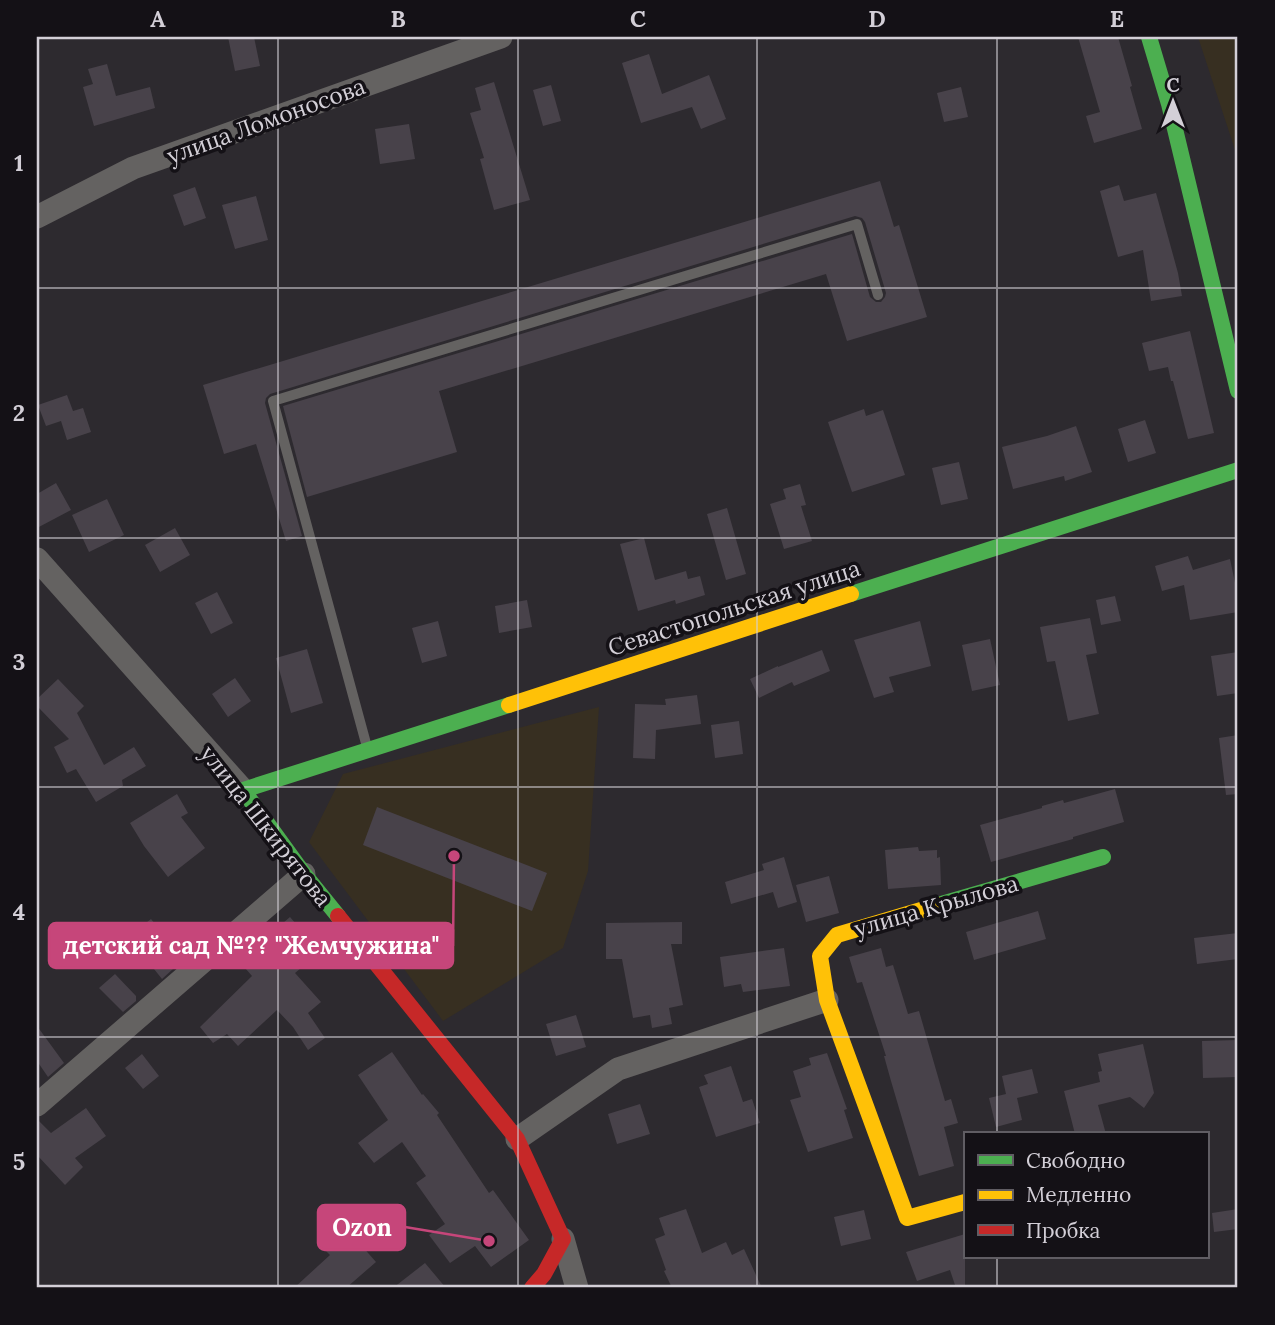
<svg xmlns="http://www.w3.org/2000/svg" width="1275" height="1325" viewBox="0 0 1275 1325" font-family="Lora,serif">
<rect width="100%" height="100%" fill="#2d2a2f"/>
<path fill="#372f21" d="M1198 37H1238V156H1237Z
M599 707 588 871 563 948 443 1021 309 842 343 774Z"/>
<path fill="#48424a" d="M228 37H254L260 66 235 71Z
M1078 37H1118L1132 86 1130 87 1142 129 1094 143 1086 116 1100 112Z
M649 54 662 94 709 75 726 119 701 129 692 107 641 123 622 63Z
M107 64 116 96 150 87 155 108 94 126 83 87 93 84 88 69Z
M494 82 530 200 494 210 480 159 484 158 470 113 481 110 475 88Z
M551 85 561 121 543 126 533 90Z
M961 87 968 117 944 122 937 93Z
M409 124 415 159 380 164 375 129Z
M880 181 894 227 899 225 927 317 847 341 826 274 439 391 457 452 307 497 283 406 852 234 870 297 876 302H881L885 297 886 293 865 222 862 218 855 216 270 394 266 398 265 403 302 536 286 541 256 444 224 454 203 385Z
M1119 185 1124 201 1156 193 1178 273 1182 296 1151 301 1143 250 1118 257 1100 191Z
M195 187 206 218 184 226 173 195Z
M256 196 268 240 235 249 222 205Z
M1190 331 1214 433 1188 439 1173 381H1171L1168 367 1149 371 1142 343Z
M67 395 73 411 83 408 91 432 67 440 61 421 46 426 38 405Z
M864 409 866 416 883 410 905 475 852 492 828 422Z
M1145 420 1156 453 1128 462 1118 429Z
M1076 426 1092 472 1065 481 1064 476 1013 489 1002 447 1047 436Z
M959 462 968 499 941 505 932 468Z
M56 483 71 510 37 528V494Z
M800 484 806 505 801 506 812 541 784 549 770 504 786 499 783 489Z
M107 499 124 535 89 552 72 515Z
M727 508 746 574 726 580 707 514Z
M175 528 190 555 160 572 145 545Z
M644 538 655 580 686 571 688 579 700 576 705 595 676 604 675 600 638 611 620 544Z
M1188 556 1193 570 1230 559 1238 597V612L1190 620 1184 585 1162 591 1155 566Z
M217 592 233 623 211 634 195 603Z
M1115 596 1121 621 1101 625 1096 600Z
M527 600 532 627 499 633 495 606Z
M1090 618 1097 653 1086 655 1099 714 1068 721 1055 661 1047 662 1040 627Z
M438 621 447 656 422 663 412 628Z
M920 621 931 666 889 677 894 692 874 698 854 640Z
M990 639 1000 685 972 691 962 645Z
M307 649 323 703 291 713 276 658Z
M822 650 830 671 794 686 792 682 759 698 750 679 778 666V667Z
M1238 652V693L1217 696 1211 656Z
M235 678 251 701 228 717 212 694Z
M58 679 84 706 77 713 104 765 134 747 146 766 122 780 123 786 96 802 76 769 67 773 54 747 69 739 37 706V699Z
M697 695 701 724 656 730 655 759 633 758 635 704 666 705 665 699Z
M739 721 743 754 715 758 711 725Z
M1238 735V794L1226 795 1219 738Z
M1115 789 1124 822 1073 837V839L991 862 980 825 1042 808V806L1063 800 1064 803Z
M177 794 188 813 181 817 205 848 168 877 144 846 130 823Z
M377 807 547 873 532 911 363 845Z
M918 847 919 851 937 850V858L940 857 941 885 888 889 885 850Z
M784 857 797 902 778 908 773 892 731 904 725 882 764 870 762 864Z
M829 876 839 913 806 922 796 885Z
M1038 911 1046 939 974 960 966 932Z
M290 917 320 952 295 973 321 1002 308 1013 325 1038 308 1050 293 1027 277 1010 238 1046 227 1034 213 1043 200 1027 252 976 239 961Z
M151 919 184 959 162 979 142 954 151 947 137 930Z
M682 922V944H671L683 1005 669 1008 672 1024 652 1028 650 1015 633 1018 622 959H606V923Z
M1238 933V959L1197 964 1194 938Z
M784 948 790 986 743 992 741 984 724 987 720 957Z
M881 948 886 967 893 965 908 1014 919 1011 945 1101 951 1099 958 1123 944 1127 954 1166 919 1176 891 1081 884 1056H886L862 982 857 983 849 957Z
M115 974 136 996V1001L123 1012 99 988Z
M576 1015 586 1047 556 1056 546 1024Z
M37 1026 64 1063 48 1077 37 1061Z
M1238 1040V1077L1203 1078 1202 1041Z
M1143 1044 1154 1093 1144 1108 1130 1097 1098 1105 1106 1134H1075L1064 1091 1100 1082 1098 1072 1102 1071 1098 1054Z
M392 1052 422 1095 423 1094 439 1113 437 1115 489 1193 493 1190 529 1240 491 1267 475 1246 450 1263 429 1235 445 1224 416 1183 426 1176 402 1142 374 1163 358 1143 388 1120 358 1075Z
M827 1053 847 1109 844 1110 853 1138 808 1152 790 1100 801 1097 793 1071 811 1065 809 1058Z
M142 1054 159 1076 143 1089 125 1068Z
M731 1066 743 1102 752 1099 760 1123 716 1137 699 1087 708 1084 704 1075Z
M1032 1069 1038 1093 1017 1098 1022 1120 996 1127 989 1098 1006 1094 1002 1076Z
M640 1104 650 1134 617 1144 608 1114Z
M86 1108 106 1136 75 1158 83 1167 65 1185 37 1155V1119L51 1133Z
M686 1209 702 1253 726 1242 732 1255 744 1249 762 1288H672L664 1271 666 1270 655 1239 665 1235 659 1218Z
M1238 1209V1229L1214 1232 1212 1213Z
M864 1210 871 1239 841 1246 834 1217Z
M347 1229 376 1262 346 1288H294L330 1255 324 1249Z
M965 1234V1288H956L950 1270 917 1281 906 1252Z
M425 1263 446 1288H393Z"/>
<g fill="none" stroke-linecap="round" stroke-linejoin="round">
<path stroke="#646261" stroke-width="10" d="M367 747 273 401 857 224 878 295"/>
<path stroke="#646261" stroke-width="23" d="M37 217 133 168 501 37
M37 559 243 790
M37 1105 304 874
M517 1139 618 1069 827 1000
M563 1239 577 1288"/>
<path stroke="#4caf50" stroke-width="16" d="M1149 37 1169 104 1238 391
M851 594 1238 470
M938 905 1103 857
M338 916 304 874 243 790 509 705"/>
<path stroke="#ffc107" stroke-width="16" d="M509 705 851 594
M938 905 837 935 820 956 827 1000 907 1218 965 1202"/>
<path stroke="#c62828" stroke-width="16" d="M338 916 517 1139 563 1239 544 1274 532 1288"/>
</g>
<path fill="none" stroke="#d3cfd7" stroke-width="2" stroke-opacity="0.55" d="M278 37V1288M518 37V1288M757 37V1288M997 37V1134M37 288H1238M37 538H1238M37 787H1238M37 1037H1238M997 1257V1288"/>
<g text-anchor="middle" stroke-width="7" stroke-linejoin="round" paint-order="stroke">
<g font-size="23" fill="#d3cfd7" stroke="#141116">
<text transform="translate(266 121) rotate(-20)" y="8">улица Ломоносова</text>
<text transform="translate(734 608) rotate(-18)" y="8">Севастопольская улица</text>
<text transform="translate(266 826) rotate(52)" y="8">улица Шкирятова</text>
<text transform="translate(936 906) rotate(-16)" y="8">улица Крылова</text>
</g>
</g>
<path fill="none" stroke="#c6467a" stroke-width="2.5" d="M454 856L453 946M489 1241L405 1227"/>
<g fill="#c6467a" stroke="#141116" stroke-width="2.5">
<circle cx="454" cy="856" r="7"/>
<circle cx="489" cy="1241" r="7"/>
</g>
<g fill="#c6467a" stroke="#c6467a" stroke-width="2.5">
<rect x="49" y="923" width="404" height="45" rx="7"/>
<rect x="318" y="1205" width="87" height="45" rx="7"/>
</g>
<g font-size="24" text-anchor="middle" font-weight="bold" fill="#fff">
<text x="251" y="954">детский сад №?? "Жемчужина"</text>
<text x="362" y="1236">Ozon</text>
</g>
<rect width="1275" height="1325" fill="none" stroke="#141116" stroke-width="77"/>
<rect x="964" y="1132" width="245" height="126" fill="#141116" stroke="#605d63" stroke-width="2"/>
<rect x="978" y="1155" width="35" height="10" fill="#4caf50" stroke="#605d63" stroke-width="2"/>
<text x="1026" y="1168" font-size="21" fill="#d3cfd7">Свободно</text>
<rect x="978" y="1190" width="35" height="10" fill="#ffc107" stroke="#605d63" stroke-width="2"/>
<text x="1026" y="1202" font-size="21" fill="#d3cfd7">Медленно</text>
<rect x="978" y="1225" width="35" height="10" fill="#c62828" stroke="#605d63" stroke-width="2"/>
<text x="1026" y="1238" font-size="21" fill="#d3cfd7">Пробка</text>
<g transform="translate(1173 102)" stroke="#141116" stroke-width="5" paint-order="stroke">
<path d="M0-5L12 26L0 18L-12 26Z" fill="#d3cfd7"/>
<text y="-10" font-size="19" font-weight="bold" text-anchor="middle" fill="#d3cfd7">С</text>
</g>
<rect x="38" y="38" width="1198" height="1248" fill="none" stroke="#d3cfd7" stroke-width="2.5"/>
<g font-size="23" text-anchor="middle" font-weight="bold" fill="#d3cfd7">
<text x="158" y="27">A</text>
<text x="398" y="27">B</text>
<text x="638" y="27">C</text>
<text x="877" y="27">D</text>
<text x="1117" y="27">E</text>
<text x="19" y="171">1</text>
<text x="19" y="421">2</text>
<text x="19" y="670">3</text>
<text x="19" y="920">4</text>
<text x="19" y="1170">5</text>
</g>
</svg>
